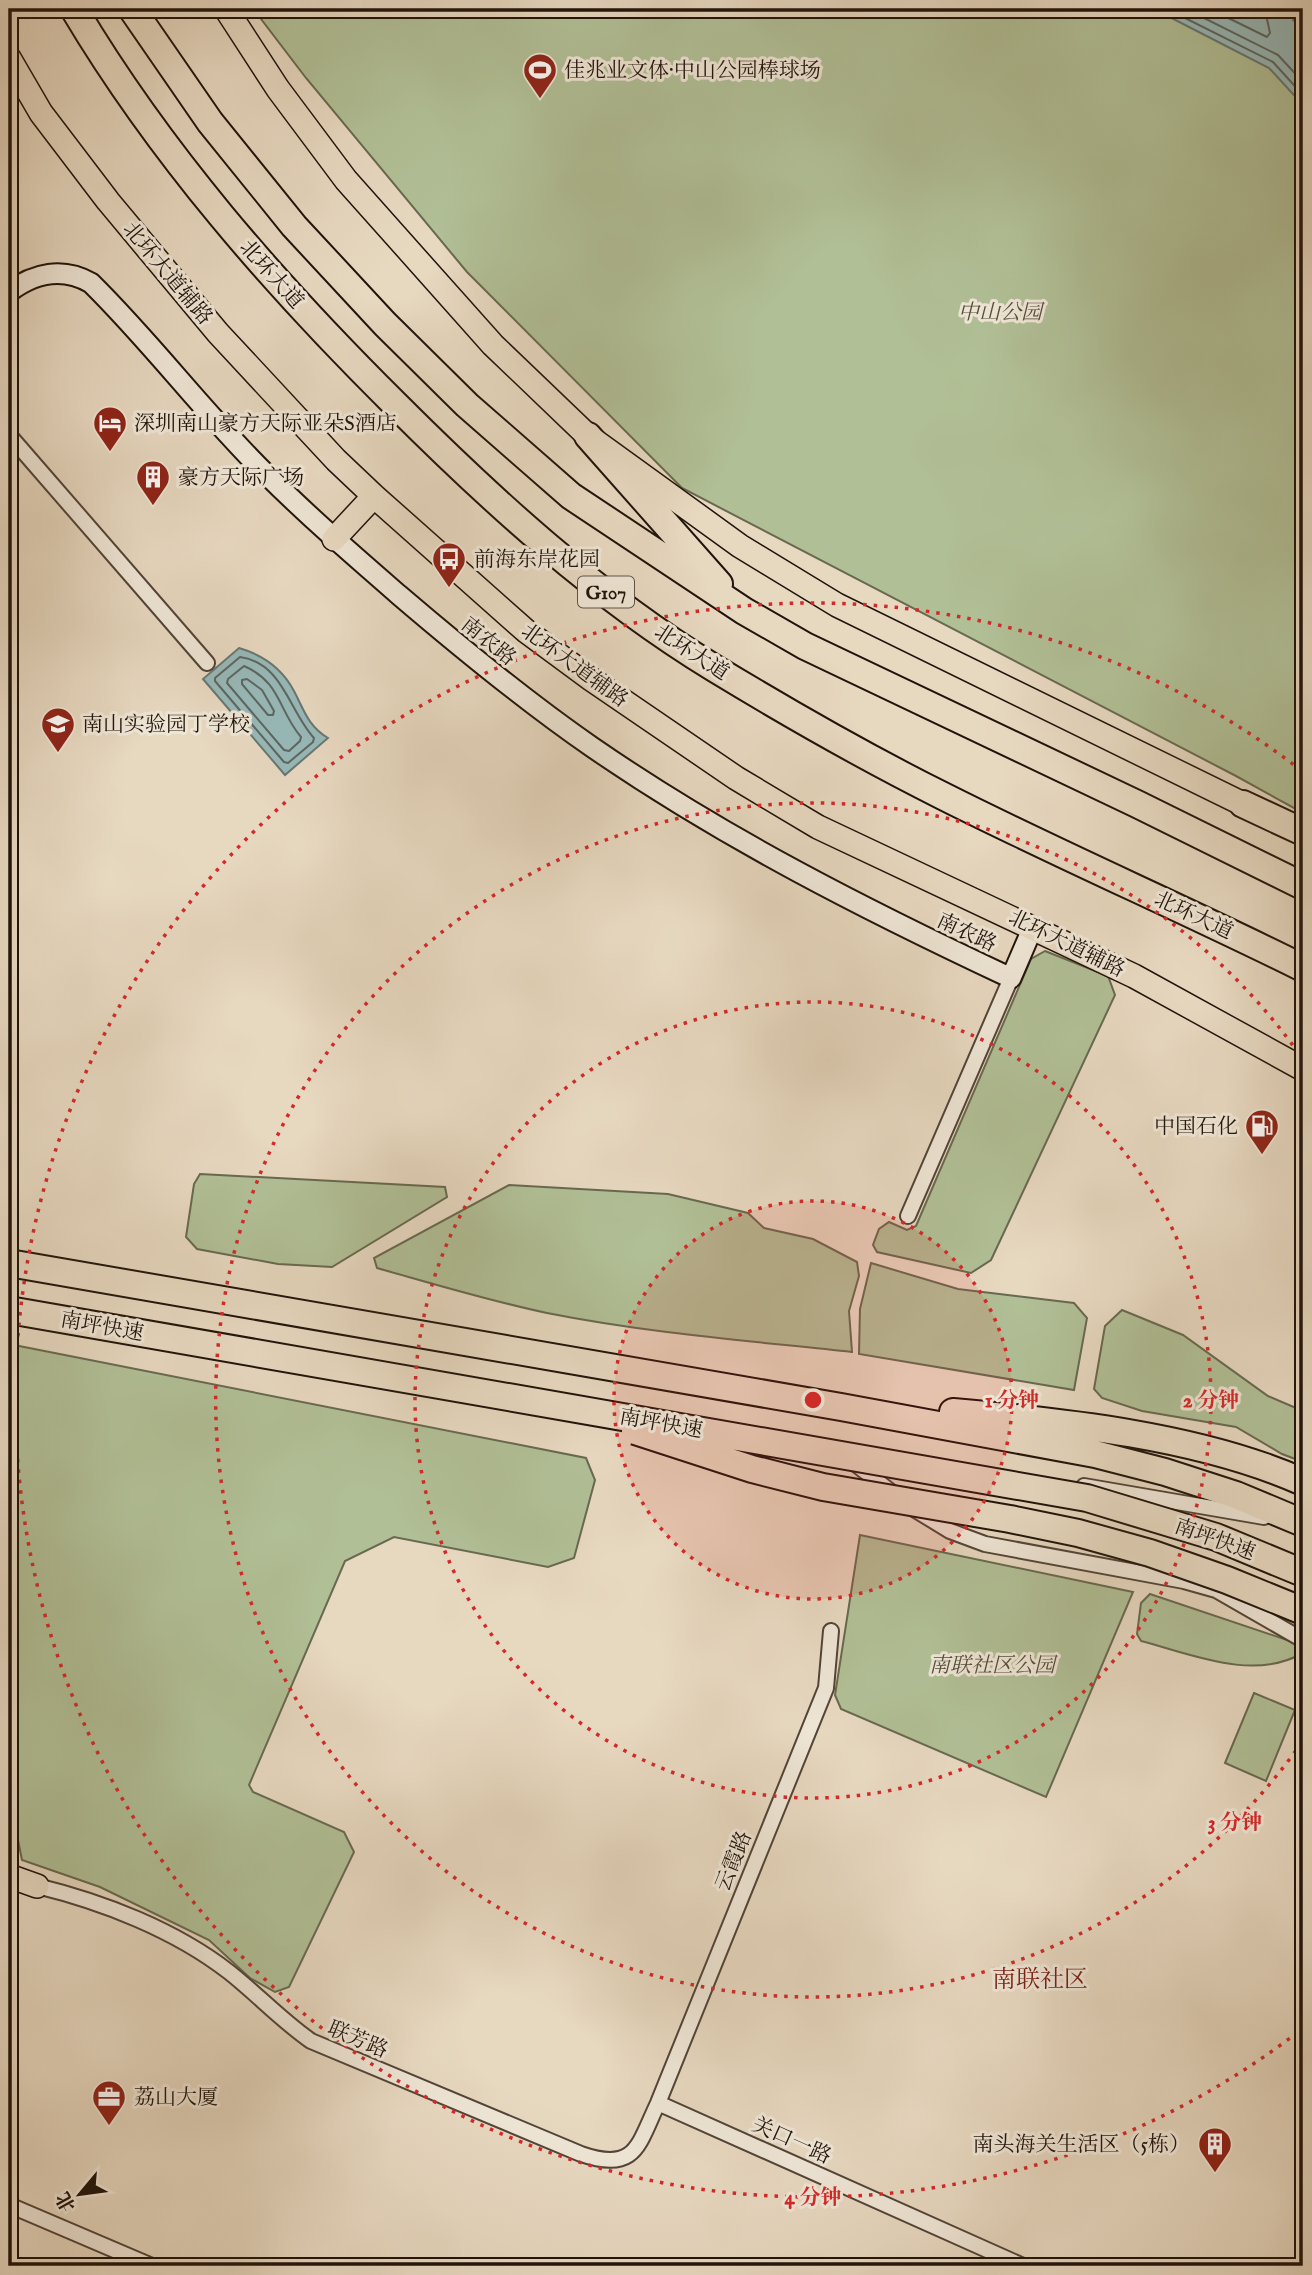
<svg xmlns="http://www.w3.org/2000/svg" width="1312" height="2275" viewBox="0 0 1312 2275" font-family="'IM FELL English','Noto Serif SC',serif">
<rect width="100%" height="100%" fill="#e7d8c0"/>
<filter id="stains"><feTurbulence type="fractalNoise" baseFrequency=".00286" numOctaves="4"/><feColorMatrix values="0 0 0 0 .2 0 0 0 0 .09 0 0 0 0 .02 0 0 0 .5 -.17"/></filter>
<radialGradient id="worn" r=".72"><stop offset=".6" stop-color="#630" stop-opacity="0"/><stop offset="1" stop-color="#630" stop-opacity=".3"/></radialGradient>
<path fill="#b1bf96" stroke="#686950" stroke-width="2" d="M259 9H1303V813L1236 776 682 488 467 272 306 78 258 15Z
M1045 951 1108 976 1115 995 991 1260 971 1273 877 1252 873 1245 879 1229 889 1222 907 1230 916 1226 1031 959Z
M200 1174 445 1187 447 1197 332 1267 278 1264 197 1249 186 1237 194 1184Z
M509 1185 668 1194 748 1213 764 1228 813 1239 857 1262 859 1276 849 1311 852 1352C751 1341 647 1333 547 1313 490 1301 434 1284 377 1268L374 1258Z
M871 1263 958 1289 1074 1303 1087 1318 1074 1390 859 1354 860 1309Z
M1122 1310 1183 1335 1268 1396 1303 1411V1462L1282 1454 1236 1427 1142 1411 1102 1398 1094 1389 1105 1326Z
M9 1344 586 1458 595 1480 574 1558 548 1567 394 1537 345 1561 249 1785 253 1792 344 1832 354 1852 289 1987 275 1992 250 1978 209 1940 100 1887 22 1860 9 1795V1776L14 1775 9 1750Z
M860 1535 1133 1592 1046 1797 841 1709 835 1695Z
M1150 1594 1293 1642 1301 1654C1252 1681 1191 1654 1141 1641L1137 1634 1141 1603Z
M1254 1693 1295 1710 1266 1781 1225 1763Z"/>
<path fill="#97b9b8" stroke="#677773" stroke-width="2" d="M1154 9H1300L1293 20 1303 28V105L1269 68Z
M239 648C263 655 282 668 294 691 304 710 308 726 328 738L285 775 203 679Z"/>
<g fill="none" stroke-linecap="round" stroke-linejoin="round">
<path stroke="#5c6662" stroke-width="2" d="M1167 9 1273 62 1303 95
M1186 9 1278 55 1303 82
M1210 9 1267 37 1270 33 1267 19 1269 9
M240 657C283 663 289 711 314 738L313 742 288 763 284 762 215 681V678Z
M244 666C281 682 278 710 301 737L300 741 289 751 284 750 227 683 228 679Z
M247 679 262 690 274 711 273 715H268L242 684V680Z"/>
<g stroke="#524438" stroke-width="18">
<path id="street" d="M9 435 207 663
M908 1216 1011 978
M853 1462 895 1495
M1084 1486 1264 1517
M914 1509 950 1531 985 1544 1184 1581 1216 1590 1303 1640
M37 1886C103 1902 175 1930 229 1972 257 1994 282 2021 311 2041L581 2154C636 2173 638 2145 658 2103L826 1688 831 1631
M658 2103 1023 2266
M9 2205 152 2266"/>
</g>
<g stroke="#20130b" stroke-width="23">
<path id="secondary" d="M9 292C34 273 63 267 91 283 152 343 204 413 265 473 308 516 353 555 399 595 461 648 524 700 592 747 724 838 866 910 1011 978L1033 927"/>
</g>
<g stroke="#20130b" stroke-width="26">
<path id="primary" d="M226 9 278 89 346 180 493 345 588 436 740 546 837 605 1243 804
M9 58 41 113 108 201 218 333 336 460 374 496 526 631 591 679 736 778 818 827 1134 976 1303 1069
M334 539 374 496
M9 1876 37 1886"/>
</g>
<g stroke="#20130b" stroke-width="30">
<path id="highway" d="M74 9C161 155 274 284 395 404 492 501 596 596 714 668 788 713 865 757 943 796 1062 856 1184 909 1303 968
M132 9 210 122 294 226 385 324 467 405 571 496 744 611 805 646 1137 804 1303 886
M588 436 719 584
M1243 804 1303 832
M9 1263 841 1407 1095 1454 1165 1472 1236 1495 1303 1523
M953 1412C1065 1422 1200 1436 1303 1482"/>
</g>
<use href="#street" stroke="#efe6d6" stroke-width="14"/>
<use href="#secondary" stroke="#efe6d6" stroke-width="19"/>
<use href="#primary" stroke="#e7d8c0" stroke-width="23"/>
<use href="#highway" stroke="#e7d8c0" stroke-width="26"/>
<g stroke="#20130b" stroke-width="30" stroke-linecap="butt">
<path id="highway-bridge" d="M9 1310 1087 1498 1216 1537 1303 1573
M635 1431 752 1469 823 1487 1010 1519 1078 1533 1150 1553 1227 1580 1303 1611"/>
</g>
<use href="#highway-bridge" stroke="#e7d8c0" stroke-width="26"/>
</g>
<circle cx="813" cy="1400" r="199" fill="#d62828" fill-opacity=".12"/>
<g fill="none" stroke="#d62828" stroke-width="3.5" stroke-dasharray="3.5 7">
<circle cx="813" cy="1400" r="199"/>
<circle cx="813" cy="1400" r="398"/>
<path d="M1302 1742A597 597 0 1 1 1302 1058"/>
<path d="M1298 2032A797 797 0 1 1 1298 768"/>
</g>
<defs>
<g id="stadium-pin" transform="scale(1.75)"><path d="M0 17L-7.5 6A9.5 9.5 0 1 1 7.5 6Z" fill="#8f2418" stroke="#efe6d6"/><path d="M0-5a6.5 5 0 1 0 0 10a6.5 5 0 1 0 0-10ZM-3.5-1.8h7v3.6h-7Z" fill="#fff"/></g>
<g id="hotel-pin" transform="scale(1.75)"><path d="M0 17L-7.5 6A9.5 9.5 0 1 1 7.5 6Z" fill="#8f2418" stroke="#efe6d6"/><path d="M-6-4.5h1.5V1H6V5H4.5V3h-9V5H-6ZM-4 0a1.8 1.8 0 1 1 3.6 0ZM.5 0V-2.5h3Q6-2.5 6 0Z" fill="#fff"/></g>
<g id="building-pin" transform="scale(1.75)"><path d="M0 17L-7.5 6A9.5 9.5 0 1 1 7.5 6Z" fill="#8f2418" stroke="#efe6d6"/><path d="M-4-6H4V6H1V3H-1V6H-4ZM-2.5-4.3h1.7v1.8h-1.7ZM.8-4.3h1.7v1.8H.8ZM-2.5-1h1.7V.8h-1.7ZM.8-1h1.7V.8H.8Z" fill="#fff"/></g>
<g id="bus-pin" transform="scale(1.75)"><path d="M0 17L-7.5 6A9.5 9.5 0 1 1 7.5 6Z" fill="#8f2418" stroke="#efe6d6"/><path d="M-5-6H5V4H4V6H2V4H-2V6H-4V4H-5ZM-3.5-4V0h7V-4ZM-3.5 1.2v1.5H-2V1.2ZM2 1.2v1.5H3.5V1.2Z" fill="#fff"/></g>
<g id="school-pin" transform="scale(1.75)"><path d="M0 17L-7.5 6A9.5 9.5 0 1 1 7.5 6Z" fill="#8f2418" stroke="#efe6d6"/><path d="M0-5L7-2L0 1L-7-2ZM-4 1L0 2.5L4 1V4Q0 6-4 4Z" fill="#fff"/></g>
<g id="fuel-pin" transform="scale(1.75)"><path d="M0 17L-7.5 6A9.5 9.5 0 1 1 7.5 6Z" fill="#8f2418" stroke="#efe6d6"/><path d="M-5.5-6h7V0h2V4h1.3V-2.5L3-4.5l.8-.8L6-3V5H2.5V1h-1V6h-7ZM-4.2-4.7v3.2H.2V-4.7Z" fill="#fff"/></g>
<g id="office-pin" transform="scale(1.75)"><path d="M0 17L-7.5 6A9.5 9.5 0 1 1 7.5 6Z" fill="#8f2418" stroke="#efe6d6"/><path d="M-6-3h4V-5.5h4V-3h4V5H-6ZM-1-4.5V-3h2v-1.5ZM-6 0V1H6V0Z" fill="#fff"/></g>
</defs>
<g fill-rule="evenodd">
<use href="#stadium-pin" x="540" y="70"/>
<use href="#hotel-pin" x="110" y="423"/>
<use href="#building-pin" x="153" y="477"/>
<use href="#bus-pin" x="449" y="559"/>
<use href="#school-pin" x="58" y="724"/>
<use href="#fuel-pin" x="1262" y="1126"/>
<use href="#office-pin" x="109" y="2097"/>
<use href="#building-pin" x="1215" y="2144"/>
</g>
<g text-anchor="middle" stroke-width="6" stroke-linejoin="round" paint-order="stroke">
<rect fill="#efe6d6" stroke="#5e5248" stroke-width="2" x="578" y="576.5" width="56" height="31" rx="5"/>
<g font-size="19" font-weight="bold" fill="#20130b">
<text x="606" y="599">G107</text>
</g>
<g font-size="21" fill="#20130b" stroke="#efe6d6" text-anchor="start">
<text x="564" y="77">佳兆业文体·中山公园棒球场</text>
<text x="134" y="430">深圳南山豪方天际亚朵S酒店</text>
<text x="178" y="484">豪方天际广场</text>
<text x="474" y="566">前海东岸花园</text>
<text x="82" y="731">南山实验园丁学校</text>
<text x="1238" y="1133" text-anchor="end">中国石化</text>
<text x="134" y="2104">荔山大厦</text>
<text x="1190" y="2151" text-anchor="end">南头海关生活区（5栋）</text>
</g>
<g font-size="21" fill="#20130b" stroke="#efe6d6">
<text transform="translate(168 273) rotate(50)" y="7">北环大道辅路</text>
<text transform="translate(272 274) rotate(48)" y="7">北环大道</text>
<text transform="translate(489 641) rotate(39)" y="7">南农路</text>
<text transform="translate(692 652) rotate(33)" y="7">北环大道</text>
<text transform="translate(575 665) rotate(36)" y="7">北环大道辅路</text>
<text transform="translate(1194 915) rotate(25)" y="7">北环大道</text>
<text transform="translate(967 932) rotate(25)" y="7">南农路</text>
<text transform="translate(1067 943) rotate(26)" y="7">北环大道辅路</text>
<text transform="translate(102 1326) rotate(10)" y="7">南坪快速</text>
<text transform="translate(661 1423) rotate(10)" y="7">南坪快速</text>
<text transform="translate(1215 1539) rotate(20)" y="7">南坪快速</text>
<text transform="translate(733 1861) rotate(-68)" y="7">云霞路</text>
<text transform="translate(358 2039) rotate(23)" y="7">联芳路</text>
<text transform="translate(792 2140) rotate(24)" y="7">关口一路</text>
</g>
<g font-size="21" font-style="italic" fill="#534f3c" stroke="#efe6d6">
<text x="1000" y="319">中山公园</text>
<text x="992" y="1672">南联社区公园</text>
</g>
<g font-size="24" fill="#7a1f14" stroke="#efe6d6">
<text x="1040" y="1987">南联社区</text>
</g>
</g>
<circle cx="813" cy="1400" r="10" fill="#d62828" stroke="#efe6d6" stroke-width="3.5"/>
<g font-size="21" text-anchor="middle" font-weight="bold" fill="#d62828" stroke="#efe6d6" stroke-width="6" stroke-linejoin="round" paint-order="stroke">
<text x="1012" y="1407">1 分钟</text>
<text x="1211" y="1407">2 分钟</text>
<text x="1235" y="1829">3 分钟</text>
<text x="813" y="2204">4 分钟</text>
</g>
<rect width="1312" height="2275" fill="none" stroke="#e7d8c0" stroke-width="35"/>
<rect x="10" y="10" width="1291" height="2254" fill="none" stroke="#20130b" stroke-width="3.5"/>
<rect x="18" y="18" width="1277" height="2240" fill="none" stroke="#20130b" stroke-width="2"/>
<g transform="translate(80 2194) rotate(241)" stroke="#efe6d6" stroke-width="5" paint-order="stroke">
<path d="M0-5L12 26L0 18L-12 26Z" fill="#20130b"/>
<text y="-10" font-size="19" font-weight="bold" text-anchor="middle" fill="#20130b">北</text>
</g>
<rect width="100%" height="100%" filter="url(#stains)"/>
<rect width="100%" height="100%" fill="url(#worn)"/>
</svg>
